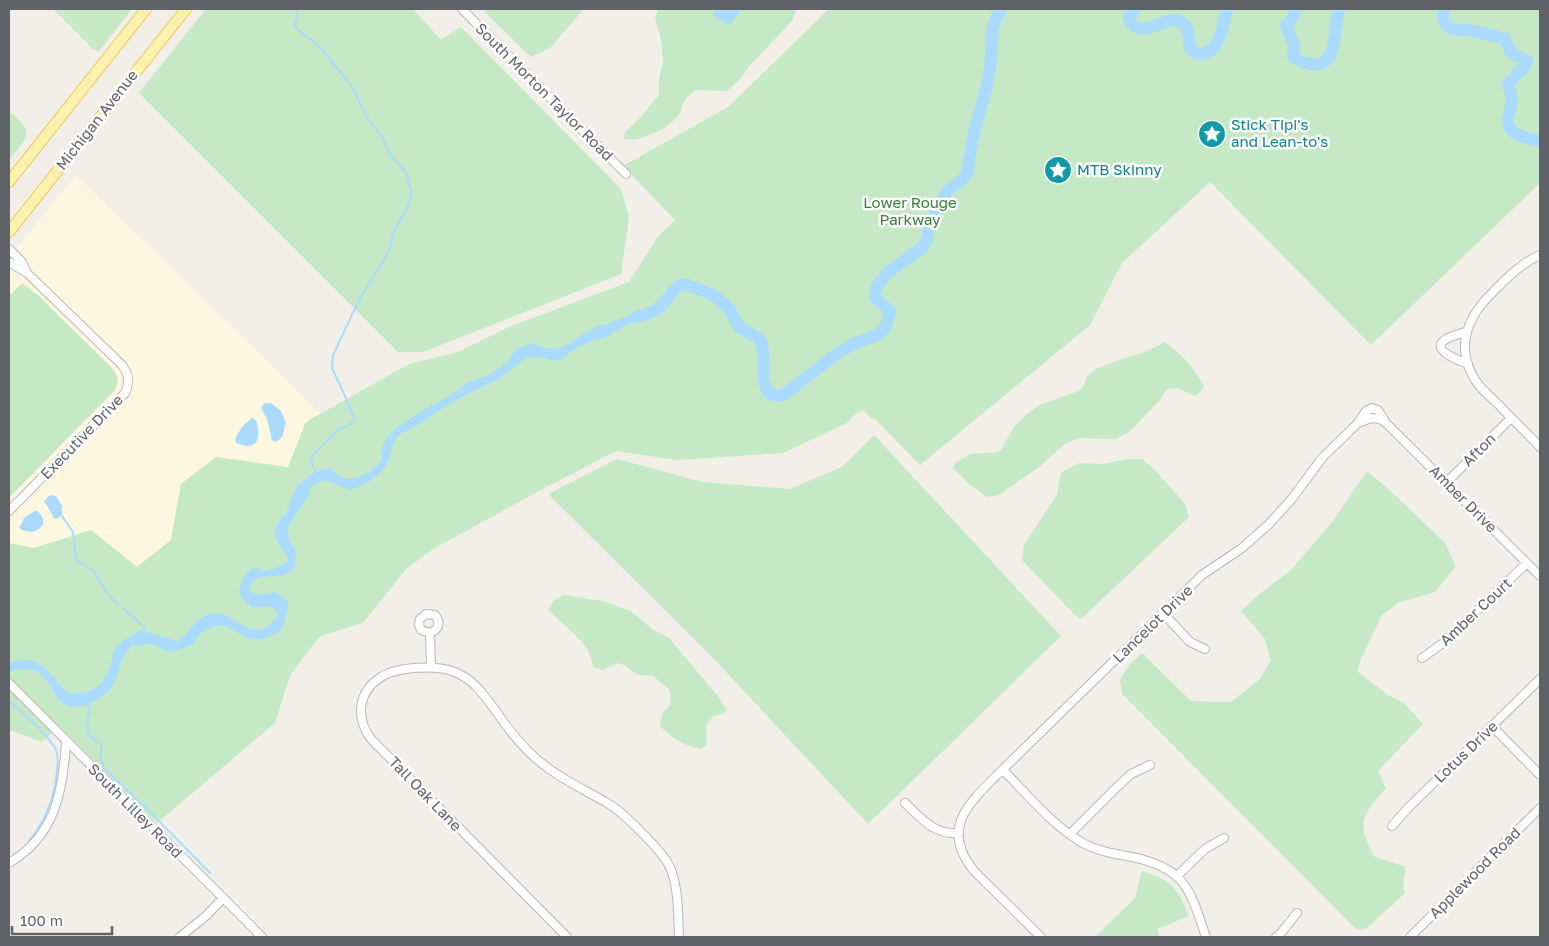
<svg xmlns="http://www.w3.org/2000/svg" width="1549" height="946" viewBox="0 0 1549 946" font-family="'Golos Text',sans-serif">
<rect width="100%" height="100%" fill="#f1efe8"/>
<path fill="#fef7e0" d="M76 175 321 414 305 424 288 468 216 457 181 484 171 540 137 567 91 530 34 548 9 543V258Z"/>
<path fill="#c5e8c5" d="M53 9H132L99 51 93 49Z
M206 9H413L441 40 461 27 621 189 629 217 621 274 423 352H398L139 93Z
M482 9H584L550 48 531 57Z
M658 9H714L713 15 738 14 743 9H796L792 21 751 64 740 79 727 91 696 90C692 93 687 97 684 101 682 105 682 109 680 113 671 127 641 143 624 139L625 132 639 119 659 95V79L663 62 661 40 655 18Z
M829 9H1540V183L1371 345 1210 182 1122 263 1090 325 920 465 874 418 872 419 863 410 853 416 847 423 783 453 677 460 616 451 535 493 435 548 407 568 363 623 320 636 290 675 275 723 157 823 59 726 42 742 9 730V543L34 548 91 530 137 567 171 540 181 484 216 457 288 467 305 424 311 419 409 364 458 352 509 327 629 282 658 237 675 220 623 166 728 107Z
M9 111C35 134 29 135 9 160Z
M22 283 40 297 112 368 118 378 117 385 114 391 9 498V296Z
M1165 342C1183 356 1193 366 1204 386L1196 396C1182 394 1186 386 1167 389L1159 401 1129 432 1116 439 1080 438 1066 443 1039 467 999 495 987 497 969 484 953 468 956 462 971 454 985 453H995L1001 450 1014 427 1025 416 1039 405 1079 391 1084 386 1086 378 1095 369 1128 357 1145 352Z
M874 435 1061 636 868 824 714 659 548 494 617 459 703 482 790 489 842 467Z
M1129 459H1142L1155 470 1186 505 1189 517 1081 619 1074 614 1022 560 1024 545 1057 495 1061 473 1079 463 1101 464Z
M1367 471 1395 495 1445 543 1456 566 1435 592 1398 603 1382 615 1360 661 1358 672 1388 695 1404 703 1423 724 1378 771 1386 788C1362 815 1355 824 1375 857L1406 867 1403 886 1405 893 1366 929 1357 930 1122 694 1120 680 1129 665 1142 653 1191 701 1231 702 1260 679 1271 660 1265 639 1241 611 1257 596 1291 570 1333 521Z
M564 595 603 601 631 611 652 629 669 638 721 700 726 709 724 714 713 716 706 726 707 746 700 749C683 745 672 738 660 726L663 712 668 708 670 703 671 695 669 689 653 676 638 675 624 665 617 663 603 670 594 667C590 660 590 652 585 646 575 632 559 622 548 609L555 599Z
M1142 871C1171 880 1178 888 1189 916L1157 929 1160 937H1095L1135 898Z"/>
<path fill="#aadaff" d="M714 9H743L729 25 713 15Z
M651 312 644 318 624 326 605 338 596 339 569 352 563 359 554 361 540 357 526 358 498 380 465 395 432 415 420 424 398 435 392 446 390 458 384 469 370 481 358 487 351 490 324 480 311 486 308 496 287 528 290 542 296 552 295 567 292 571 281 576 259 577C253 580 249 586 250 592L259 595 273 592 283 596 288 603V608C285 614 286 623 281 629 278 633 273 635 268 637 245 648 231 620 215 626 211 628 205 630 201 633 197 636 196 642 192 645 190 646 173 652 170 652 161 651 151 639 143 646L133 645C112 663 126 685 95 701 92 702 88 705 85 706 46 715 57 667 24 669 19 669 14 670 9 672V663C15 662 23 659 28 660 47 663 55 681 68 693 92 697 107 682 112 660 113 655 112 653 115 649 122 639 131 637 139 630L178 641C190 632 192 621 207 615 231 607 244 636 263 629 269 627 273 620 277 616V611C264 600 258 611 250 606 246 604 242 597 239 593 240 585 245 568 257 568 265 569 257 570 265 571 272 571 282 564 288 562 288 550 277 546 275 535 273 525 282 519 287 511 290 507 289 502 292 497 299 481 312 471 330 468 346 488 367 476 381 461L382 448 386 439 397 427 423 410 453 394 467 383 491 374 509 361 516 348 523 347 531 343 543 348 557 349 569 344 584 333 600 325H606L634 313Z
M264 403H271L281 411 286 423 282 437 276 442 272 440 267 419 261 408Z
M252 418 256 420C262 438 258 452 236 443L235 440C238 431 245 423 252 418Z
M50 495 56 496 62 506V516L55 519 44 501Z
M36 510C42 515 44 518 43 525 36 533 28 534 19 528L24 518Z"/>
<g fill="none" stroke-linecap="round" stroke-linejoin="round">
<path stroke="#aadaff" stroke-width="2" d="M297 9 298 17 295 24 296 28 320 47 353 88 367 118 382 137 391 156 406 172 411 192 409 204 393 234 389 252 361 296 333 355 332 368 345 396 348 406 355 419 348 426 340 428 313 455 311 459 316 475
M62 516 73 532 76 560 93 570 108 594 118 605
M123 608 142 625 144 628V634
M9 701C23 714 45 731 55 748 59 755 58 763 57 770 55 797 46 820 29 841
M88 703 90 709 87 722 88 732 91 737 101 744 102 748 100 757 104 768 152 814 210 873"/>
<path stroke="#aadaff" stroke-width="12" d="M1136 9C1133 11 1129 15 1129 18 1129 21 1131 23 1133 25 1145 35 1161 21 1173 20 1176 20 1178 20 1181 22 1191 27 1187 40 1191 50 1194 53 1197 54 1202 54 1221 51 1223 24 1227 9
M1296 9 1293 17 1286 26 1294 45 1293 57C1299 61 1305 64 1312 64 1340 68 1333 24 1339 9
M1444 9C1440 17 1445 24 1451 29L1475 31 1505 39 1511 53 1527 61 1526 65 1508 84C1509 89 1512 94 1512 99 1512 106 1509 112 1508 119 1506 136 1528 138 1540 141
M636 317C644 315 652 313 659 308 668 301 672 286 685 284L711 294 720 300 729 308 739 327 760 339C768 356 758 382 770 394L778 396 785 394 830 359 851 345 877 335 885 328 890 313 889 310 875 298V293L877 286 887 273 922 248 927 240 929 226 944 196 950 188 962 180 967 173 974 132 985 93 990 68 993 25 1001 9"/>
<g stroke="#b5b8bc" stroke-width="10">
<path id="minor" d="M462 9 626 174
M9 249 21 261 27 273
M1540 255C1521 263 1507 278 1492 293 1468 316 1455 346 1474 378 1480 389 1491 397 1500 406 1513 420 1527 433 1540 447
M9 262 27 273 122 365C129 374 130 382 125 393L9 511
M1467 331C1461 334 1454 335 1448 338 1426 349 1460 361 1468 364
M1358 423 1366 411 1372 408 1378 410 1386 423
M1446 483 1511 418
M1163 613 1190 642 1205 649
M430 633 421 630 419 625 420 619 426 614 435 615C441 623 439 629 430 633L431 667
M1422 658 1443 643 1527 563
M9 683 262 937
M1492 726 1540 775
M1003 770C1027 794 1052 825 1081 842 1097 851 1115 854 1132 857 1186 868 1190 890 1206 937
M905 803C922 819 934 835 959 833
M1392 826 1408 808 1540 679
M1070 834 1116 788 1131 774 1150 765
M9 863C55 836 63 792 66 742
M1177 876 1205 849 1224 838
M180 937 207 915 223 898
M567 937 371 739C355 717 358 692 381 677 398 666 437 665 455 672 475 680 486 698 498 714 506 726 516 739 527 750 550 774 580 787 609 804 624 813 655 845 666 860 679 879 678 914 679 937
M1041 937 974 871C941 830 966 806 996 776L1202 575 1242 548 1268 525 1291 500 1322 458 1358 423 1371 418 1380 419 1386 423 1540 576
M1276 937 1281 933 1297 913
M1410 937 1540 808"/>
</g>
<g stroke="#f2c960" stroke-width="12">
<path id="major" d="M9 182 146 9
M9 232 186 9"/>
</g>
<use href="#minor" stroke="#fff" stroke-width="8"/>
<use href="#major" stroke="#fff2af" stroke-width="10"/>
</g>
<defs>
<g id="sight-disc" transform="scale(1.4375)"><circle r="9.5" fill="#0f9aa8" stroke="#fff"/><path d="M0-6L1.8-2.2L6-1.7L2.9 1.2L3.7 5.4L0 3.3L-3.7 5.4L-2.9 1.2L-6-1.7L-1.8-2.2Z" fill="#fff"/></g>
</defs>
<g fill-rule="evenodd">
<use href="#sight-disc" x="1212" y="134"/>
<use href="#sight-disc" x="1058" y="170"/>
</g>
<g text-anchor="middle" stroke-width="5" stroke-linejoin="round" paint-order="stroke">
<g font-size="15" fill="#5f6368" stroke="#fff">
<text transform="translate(544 92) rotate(45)" y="5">South Morton Taylor Road</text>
<text transform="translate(97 120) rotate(-52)" y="5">Michigan Avenue</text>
<text transform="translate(82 437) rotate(-46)" y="5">Executive Drive</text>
<text transform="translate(1479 450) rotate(-45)" y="5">Afton</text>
<text transform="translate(1463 499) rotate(45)" y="5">Amber Drive</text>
<text transform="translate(1476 612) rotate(-43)" y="5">Amber Court</text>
<text transform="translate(1153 624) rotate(-44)" y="5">Lancelot Drive</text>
<text transform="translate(1466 752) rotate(-44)" y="5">Lotus Drive</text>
<text transform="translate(425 794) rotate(46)" y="5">Tall Oak Lane</text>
<text transform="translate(135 811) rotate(45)" y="5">South Lilley Road</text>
<text transform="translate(1475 873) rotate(-45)" y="5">Applewood Road</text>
</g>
<g font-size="15" fill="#0d838f" stroke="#fff" text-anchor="start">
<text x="1231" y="130">Stick Tipi's<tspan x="1231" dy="17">and Lean-to's</tspan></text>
<text x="1077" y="175">MTB Skinny</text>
</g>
<g font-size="15" fill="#348238" stroke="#fff">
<text x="910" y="208">Lower Rouge<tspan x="910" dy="17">Parkway</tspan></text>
</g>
</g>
<rect width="1549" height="946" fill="none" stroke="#5f6368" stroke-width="20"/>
<path d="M12 926v8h100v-8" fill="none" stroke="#5f6368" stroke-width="2.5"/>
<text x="20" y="926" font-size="15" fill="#5f6368" stroke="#ffffff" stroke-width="4" paint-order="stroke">100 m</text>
</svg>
